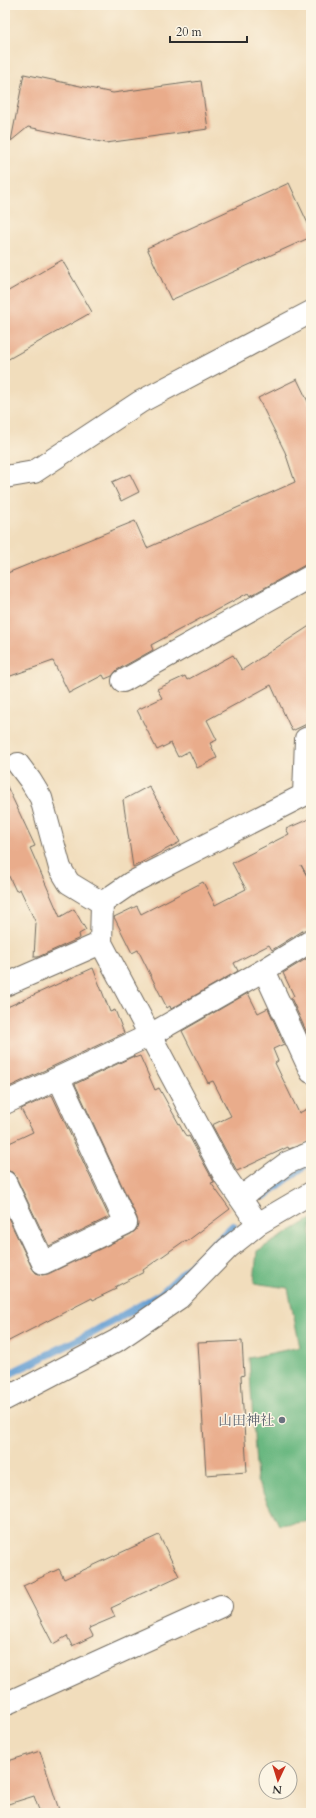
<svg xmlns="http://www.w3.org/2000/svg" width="316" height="1818" viewBox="0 0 316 1818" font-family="Cardo,'Noto Serif JP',serif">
<rect width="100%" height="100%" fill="#fcf5e5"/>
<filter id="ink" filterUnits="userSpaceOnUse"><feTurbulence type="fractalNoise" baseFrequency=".025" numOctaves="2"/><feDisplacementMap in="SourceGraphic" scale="8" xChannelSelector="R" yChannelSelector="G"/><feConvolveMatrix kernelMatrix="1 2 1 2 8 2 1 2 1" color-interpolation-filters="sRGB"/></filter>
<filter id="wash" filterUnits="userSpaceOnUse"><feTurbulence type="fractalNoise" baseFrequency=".012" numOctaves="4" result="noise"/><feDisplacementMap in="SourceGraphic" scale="16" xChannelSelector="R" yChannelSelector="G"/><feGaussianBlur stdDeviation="0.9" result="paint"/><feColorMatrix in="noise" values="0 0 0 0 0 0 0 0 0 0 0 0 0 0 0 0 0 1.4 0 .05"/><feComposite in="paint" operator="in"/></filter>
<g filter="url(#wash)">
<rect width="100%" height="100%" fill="#f1ddbc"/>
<path fill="#6bb881" stroke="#4b7256" d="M311 1219V1521L279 1525 257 1481 249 1358 300 1347 288 1288 254 1283 257 1251Z"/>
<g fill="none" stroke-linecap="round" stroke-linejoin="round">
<path stroke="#639ed3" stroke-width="8" d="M264 1196 305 1165
M5 1376 92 1333 161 1294 233 1226"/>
</g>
<g id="blocks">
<path fill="#e9ac8b" d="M24 74 113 93 201 81 208 129 106 143 28 127 11 141Z
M289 183 311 230V237L171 300 147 248Z
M62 260 92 312 5 361V293Z
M297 379 311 408V564L305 565 250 596 248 593 151 645 153 650 117 670 112 676 105 679 103 675 69 693 53 661 5 678V574L135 521 147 548 295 482 285 452 258 398Z
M130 474 139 492 121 501 112 482Z
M311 625V722L292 731 271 685 207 720 217 740 210 743 217 758 197 768 189 751 178 757 171 743 157 750 137 710 162 698 157 689 185 676 187 680 233 655 242 670Z
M5 782 35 846 30 848 60 917 74 909 86 930 79 934 80 938 38 957H34L36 923 20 889 16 891 5 868Z
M149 786 180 842 133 867 123 800Z
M311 818V883L301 865 311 883V929L304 930 272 950 269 945 234 963 238 971 171 1009 170 1006 167 1008 138 950 132 953 114 917 137 906 141 914 203 882 215 905 246 889 232 863 289 834 286 829Z
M311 956V1031L307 1033 291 998 294 996 283 973Z
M93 968 110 1012 115 1010 124 1033 9 1087 5 1079V1008Z
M248 993 258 1013 268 1008 284 1044 273 1049 278 1061 275 1063 299 1113 311 1107V1141L289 1149 288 1147 237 1171 212 1125 231 1116 213 1081 208 1083 182 1031Z
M134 1056V1058L140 1056 155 1090 159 1088 184 1133 187 1137 189 1136 214 1182 211 1183 230 1209 186 1242 184 1241 143 1270 144 1272 115 1287 116 1289 93 1300 92 1298 5 1343V1211L32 1268 36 1273 42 1275 48 1274 131 1234 136 1230 138 1224 137 1218 75 1084Z
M52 1095 109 1217 49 1246 16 1177 12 1172 5 1170V1145L33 1132 21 1109Z
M242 1341 244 1375 241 1376 247 1472 206 1475 198 1343Z
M159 1535 179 1576 111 1608 115 1617 89 1628 93 1636 72 1646 67 1636 53 1644 23 1586 59 1569 64 1579Z
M40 1751 60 1813H40L34 1796 5 1805V1762Z"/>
</g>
</g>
<g filter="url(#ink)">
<use href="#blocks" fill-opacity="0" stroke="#70695e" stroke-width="1"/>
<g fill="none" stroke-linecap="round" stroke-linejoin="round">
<g stroke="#70695e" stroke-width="24">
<path id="minor" d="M5 477 34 472 140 402 311 312
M123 681 311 576
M18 764 30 780 41 798 60 868 69 883 102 903
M304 795 306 739 311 737
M102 903 101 943 225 1176 258 1224
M102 903 131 883 304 795 311 793
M264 970 311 1072
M5 985 101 943
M5 1103 150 1035 264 970 311 941
M5 1182 43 1263 126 1223 59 1079
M240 1198 287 1163 311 1153
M5 1399 116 1341 179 1298 228 1248 258 1224 311 1193
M5 1704 221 1606"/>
</g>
<use href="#minor" stroke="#fff" stroke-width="22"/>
</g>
</g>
<circle fill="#6b7280" stroke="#fcf5e5" stroke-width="1.5" cx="282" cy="1420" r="4"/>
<g text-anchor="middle" stroke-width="3" stroke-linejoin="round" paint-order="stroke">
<g font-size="14" fill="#5b616d" stroke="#fcf5e5" text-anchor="end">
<text x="274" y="1425">山田神社</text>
</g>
</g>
<rect width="316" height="1818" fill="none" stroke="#fcf5e5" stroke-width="20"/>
<g transform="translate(278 1780) rotate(184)"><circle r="19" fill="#fcf5e5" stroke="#a8a49b"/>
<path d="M0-3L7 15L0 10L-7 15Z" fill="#c8321e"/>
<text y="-6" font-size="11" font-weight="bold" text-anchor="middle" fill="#2b2b2b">N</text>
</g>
<path d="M170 36v6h77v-6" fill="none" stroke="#2b2b2b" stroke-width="2"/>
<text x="176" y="36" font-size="12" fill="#2b2b2b" stroke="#fcf5e5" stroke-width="3" paint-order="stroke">20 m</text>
</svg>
